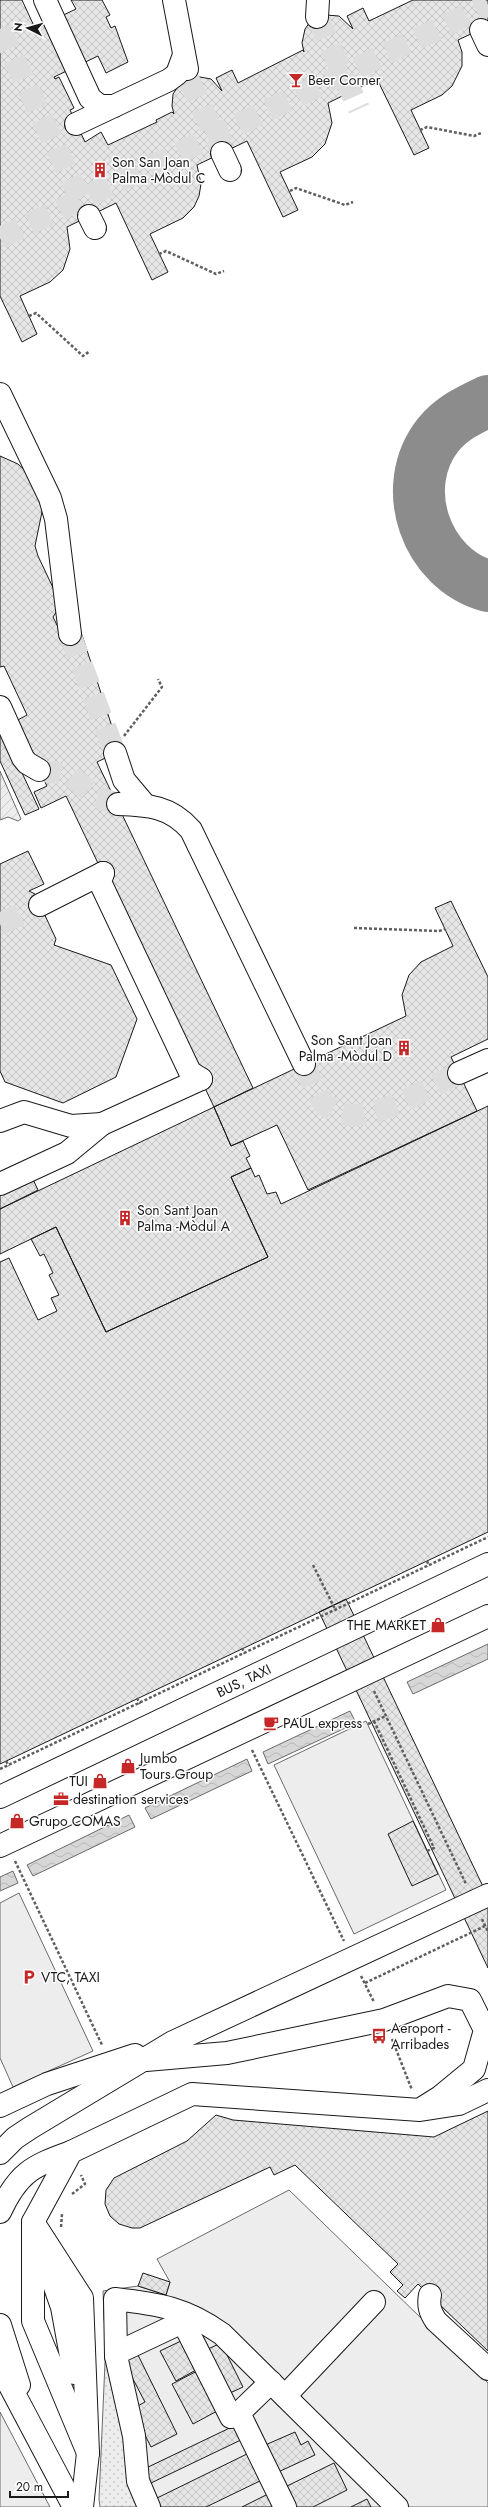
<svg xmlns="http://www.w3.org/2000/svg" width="488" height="2507" viewBox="0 0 488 2507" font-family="Jost,sans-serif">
<defs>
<pattern id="grass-dots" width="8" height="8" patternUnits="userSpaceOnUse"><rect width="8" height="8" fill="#ededed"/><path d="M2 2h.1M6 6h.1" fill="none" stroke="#cbcbcb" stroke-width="1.8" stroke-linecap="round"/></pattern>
<pattern id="garden-furrows" width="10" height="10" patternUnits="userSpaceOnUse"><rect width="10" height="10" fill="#ededed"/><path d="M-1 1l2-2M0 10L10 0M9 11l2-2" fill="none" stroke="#cbcbcb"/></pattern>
<pattern id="water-waves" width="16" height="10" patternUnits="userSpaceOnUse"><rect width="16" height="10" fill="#d7d7d7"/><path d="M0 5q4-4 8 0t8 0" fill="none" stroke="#b8b8b8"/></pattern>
<pattern id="building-cross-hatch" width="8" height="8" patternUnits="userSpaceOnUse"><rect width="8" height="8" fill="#e6e6e6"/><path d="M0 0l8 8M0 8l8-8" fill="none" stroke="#c5c5c5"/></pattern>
</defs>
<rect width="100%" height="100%" fill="#fff"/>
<path fill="url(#grass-dots)" stroke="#6a6a6a" d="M106 2340 137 2507H100L99 2499Z"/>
<path fill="#ededed" stroke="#6a6a6a" d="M366 1721 446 1890 354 1934 274 1765Z
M19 1893 93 2051 13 2087 0 2058V1903Z
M289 2190 488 2383V2507H141L111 2359 104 2319 103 2291 138 2286 166 2295 170 2282 157 2259Z
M0 2412 50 2507H0Z"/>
<path fill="url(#garden-furrows)" stroke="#6a6a6a" d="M0 771 21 819 18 821 8 817 0 820Z"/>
<path fill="url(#water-waves)" stroke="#6a6a6a" d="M488 1644V1659L413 1694 407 1682Z
M350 1711 356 1723 268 1764 263 1752Z
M247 1759 252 1771 151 1819 145 1808Z
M129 1815 135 1827 33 1876 27 1865Z
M13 1871 18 1883 0 1891V1877Z"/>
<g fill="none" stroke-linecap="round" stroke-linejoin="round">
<path stroke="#8c8c8c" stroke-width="52" d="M488 401C469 410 452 418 438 435 397 487 426 569 488 586"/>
</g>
<path fill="url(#building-cross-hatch)" stroke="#1a1a1a" d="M0 0H22L34 26 31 28 32 30 76 9 71 0H102L110 15 106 17 111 28 115 26 128 62 106 73 98 56 54 77 55 79 59 77 74 108 70 110 85 142 101 132 108 145 157 122 156 120 172 112 174 114 172 106 173 94 179 85 188 78 200 77 211 79 222 91 216 78 232 70 238 83 303 50 304 52 302 43 305 29 310 22 326 15 339 16 353 29 347 16 363 8 369 21 413 0H488V26L458 40 462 52V66L452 86 442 95 411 110 429 148 414 155 377 79 328 103 332 123 325 144 312 157 280 172 298 210 283 217 247 141 197 165 201 184 199 196 194 207 183 218 150 234 168 272 152 280 116 203 67 227 70 249 63 270 50 282 20 296 37 334 22 342 0 296Z
M0 456 18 464 31 476 43 507 35 546 38 556 56 594 57 611 53 617 63 637 80 629 120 751 97 762 253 1088 214 1107 66 796 41 808 34 792 47 786 14 722 27 715 4 666 0 667Z
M0 726 39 809 25 815 0 761Z
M28 851 44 884 29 891 35 894 56 939 54 945 111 965 137 1019 116 1077 63 1103 5 1082 0 1071V864Z
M451 901 488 977V1039L451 1057 477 1111 308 1190 277 1125 231 1146 214 1107 406 1016 402 995 409 975 421 962 453 946 435 908Z
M488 1106V1532L0 1764V1262L9 1258 38 1320 57 1311 51 1298 59 1295 49 1275 53 1273 44 1254 40 1256 31 1239 56 1227 106 1332 268 1257 231 1177 251 1168 255 1177 259 1175 267 1194 276 1192 281 1204Z
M214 1107 231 1146 243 1141 250 1156 246 1158 251 1168 231 1177 268 1257 106 1332 56 1227 0 1254V1209Z
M30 1173 38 1190 0 1209V1187Z
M346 1599 488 1897V1968L319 1612Z
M413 1821 438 1874 412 1886 388 1834Z
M488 2111V2351L418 2284 405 2298 397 2291 403 2285 390 2272 398 2264 295 2165 274 2175 270 2167 140 2228H132L119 2224 110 2216 105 2204 106 2190 114 2178 187 2141 216 2115 233 2120 434 2137Z
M143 2273 170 2282 166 2295 138 2286Z
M181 2341 196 2370 176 2381 160 2351Z
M221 2343 243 2387 230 2393 208 2349Z
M137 2353 177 2434 151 2447 132 2409 145 2402 123 2360Z
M199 2370 219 2410 193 2424 172 2384Z
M238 2424 245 2438 151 2483 144 2469Z
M295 2432 301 2445 308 2441 315 2455 276 2473 263 2446Z
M251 2452 264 2479 206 2507H156L153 2500Z
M334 2463 347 2490 313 2507H292L283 2488Z
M272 2492 279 2507H242Z
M367 2499 371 2507H351Z"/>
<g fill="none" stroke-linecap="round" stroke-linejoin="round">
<path stroke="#ddd" stroke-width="22" stroke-dasharray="22 11" stroke-linecap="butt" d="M317 17 359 109
M0 29 87 213
M188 78 220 148
M0 238 488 5
M70 634 115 753
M39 770 71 776 97 797 118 804
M0 924 40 905
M304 1064C310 1077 316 1098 328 1107 359 1133 429 1087 459 1073"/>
<g stroke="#1a1a1a" stroke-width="24">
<g id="minor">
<path d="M45 0 90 98 100 106H114"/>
<path d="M174 0 187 69"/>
<path d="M317 17 318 0"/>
<path d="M481 30 488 45"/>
<path d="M76 124 169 80 177 74 184 55"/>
<path d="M222 153 230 170"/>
<path d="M89 216 95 228"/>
<path d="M0 394 50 498 56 519 70 634"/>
<path d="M0 707 23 758 27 763 39 770"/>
<path d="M115 753 124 780 145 805"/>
<path d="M118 804C148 805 170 806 191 830L304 1064"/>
<path d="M103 873 100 882 190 1072 201 1079"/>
<path d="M40 905 103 873"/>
<path d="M459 1073 488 1060"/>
<path d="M0 1121 24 1112 71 1126 102 1124"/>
<path d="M0 1184 67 1153 102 1124 201 1079"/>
<path id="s1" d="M0 1797 488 1564"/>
<path d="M0 1846 488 1616"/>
<path d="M146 2060 227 2053 384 2020 448 1996 470 2000 485 2030 474 2069 440 2097 424 2107"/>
<path d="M0 2106 47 2084 135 2055"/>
<path d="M0 2153 15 2138 30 2128 173 2042 488 1895"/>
<path d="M0 2212C18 2173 32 2166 71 2152"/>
<path d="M33 2222 82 2298 88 2453 82 2507"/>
<path d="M43 2253 62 2307 74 2373"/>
<path d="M430 2295C428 2306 430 2312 436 2321L488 2369"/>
<path d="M183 2322 231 2417 239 2413"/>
<path d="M0 2325 19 2385"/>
<path d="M116 2356 115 2299C159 2304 185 2308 222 2334L397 2507"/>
<path d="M0 2367 74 2507"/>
<path d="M271 2382 239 2413 285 2507"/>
<path d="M285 2396 374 2302"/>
<path d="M88 2453 33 2321V2222L71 2152 192 2094 420 2110 459 2104 488 2090"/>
<path d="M149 2507 138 2481 134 2436 116 2356 119 2352 193 2317"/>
</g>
</g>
<path stroke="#5f5f5f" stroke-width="2.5" stroke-dasharray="3 2" stroke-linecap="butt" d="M420 130 427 127 474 136 481 133
M290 191 296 188 345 205 353 202
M159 254 166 251 216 274 224 271
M29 316 36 313 83 356 90 351
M124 736 162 687 158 679
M354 928 439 931 445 929
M427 1561 429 1566
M313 1565 336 1611
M242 1648 245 1654
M374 1691 466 1884
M137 1698 140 1704
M374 1721 434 1848 427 1851
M368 1724 386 1716
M252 1750 344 1941
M6 1761 9 1766
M0 1769 488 1537
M15 1861 102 2045
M482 1919 488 1932
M361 1976 374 2002
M365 1983 485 1926
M392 2039 412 2090
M72 2194 85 2184 81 2175
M61 2227 62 2214"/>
<use href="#minor" stroke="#fff" stroke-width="22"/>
</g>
<defs>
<g id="bar-bare" transform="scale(1.2)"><path d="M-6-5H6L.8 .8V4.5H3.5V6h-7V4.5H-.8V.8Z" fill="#c62828" stroke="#fff" stroke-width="2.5" paint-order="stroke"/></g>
<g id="building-bare" transform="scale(1.2)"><path d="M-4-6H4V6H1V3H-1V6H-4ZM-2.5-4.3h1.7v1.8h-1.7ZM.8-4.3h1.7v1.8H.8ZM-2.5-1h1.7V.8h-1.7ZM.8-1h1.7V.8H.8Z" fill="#c62828" stroke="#fff" stroke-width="2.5" paint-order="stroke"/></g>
<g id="shop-bare" transform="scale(1.2)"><path d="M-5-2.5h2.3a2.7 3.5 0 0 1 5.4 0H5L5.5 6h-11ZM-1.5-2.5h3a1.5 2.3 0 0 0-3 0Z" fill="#c62828" stroke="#fff" stroke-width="2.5" paint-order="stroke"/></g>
<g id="cafe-bare" transform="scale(1.2)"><path d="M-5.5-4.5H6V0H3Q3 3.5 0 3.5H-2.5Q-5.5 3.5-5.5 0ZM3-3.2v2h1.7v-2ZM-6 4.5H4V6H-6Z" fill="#c62828" stroke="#fff" stroke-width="2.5" paint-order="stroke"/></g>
<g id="office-bare" transform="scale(1.2)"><path d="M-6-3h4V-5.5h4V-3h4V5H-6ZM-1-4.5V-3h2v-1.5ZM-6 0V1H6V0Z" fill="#c62828" stroke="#fff" stroke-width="2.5" paint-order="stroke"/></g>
<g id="parking-bare" transform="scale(1.2)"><path d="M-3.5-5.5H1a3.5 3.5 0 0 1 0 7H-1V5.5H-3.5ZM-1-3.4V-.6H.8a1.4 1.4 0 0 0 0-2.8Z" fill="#c62828" stroke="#fff" stroke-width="2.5" paint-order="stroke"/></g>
<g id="bus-bare" transform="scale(1.2)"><path d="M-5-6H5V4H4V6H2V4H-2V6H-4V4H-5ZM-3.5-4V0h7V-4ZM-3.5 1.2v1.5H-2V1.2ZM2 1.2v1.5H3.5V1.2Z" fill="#c62828" stroke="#fff" stroke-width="2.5" paint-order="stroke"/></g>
</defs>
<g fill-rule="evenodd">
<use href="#bar-bare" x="296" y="80"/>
<use href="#building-bare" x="100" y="170"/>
<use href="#building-bare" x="404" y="1048"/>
<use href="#building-bare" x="125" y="1218"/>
<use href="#shop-bare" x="438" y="1625"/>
<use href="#cafe-bare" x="271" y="1723"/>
<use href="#shop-bare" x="128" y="1766"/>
<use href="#shop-bare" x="100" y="1781"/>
<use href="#office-bare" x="61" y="1799"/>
<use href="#shop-bare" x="17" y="1821"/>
<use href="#parking-bare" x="29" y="1977"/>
<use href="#bus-bare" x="379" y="2036"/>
</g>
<g text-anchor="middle" stroke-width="3" stroke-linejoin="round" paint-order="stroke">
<g font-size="14" fill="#1a1a1a" stroke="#fff" text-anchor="start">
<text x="308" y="85">Beer Corner</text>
<text x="112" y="167">Son San Joan<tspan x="112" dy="16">Palma -Mòdul C</tspan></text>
<text x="392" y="1045" text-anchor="end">Son Sant Joan<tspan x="392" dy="16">Palma -Mòdul D</tspan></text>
<text x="137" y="1215">Son Sant Joan<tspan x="137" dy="16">Palma -Mòdul A</tspan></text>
<text x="426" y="1630" text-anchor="end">THE MARKET</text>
<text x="283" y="1728">PAUL express</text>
<text x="140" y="1763">Jumbo<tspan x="140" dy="16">Tours Group</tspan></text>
<text x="88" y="1786" text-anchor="end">TUI</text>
<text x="73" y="1804">destination services</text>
<text x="29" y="1826">Grupo COMAS</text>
<text x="41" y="1982">VTC, TAXI</text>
<text x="391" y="2033">Aeroport -<tspan x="391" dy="16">Arribades</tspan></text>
</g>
<g font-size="14" fill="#1a1a1a" stroke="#fff">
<text dy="5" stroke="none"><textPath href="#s1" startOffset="270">BUS, TAXI</textPath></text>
</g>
</g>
<g transform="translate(28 28) rotate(276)" stroke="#ffffff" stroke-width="3" paint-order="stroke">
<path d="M0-3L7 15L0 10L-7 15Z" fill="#1a1a1a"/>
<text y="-6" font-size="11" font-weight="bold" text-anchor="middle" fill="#1a1a1a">N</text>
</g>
<path d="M10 2491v6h58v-6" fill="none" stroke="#1a1a1a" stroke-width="2"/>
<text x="16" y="2491" font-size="12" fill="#1a1a1a" stroke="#ffffff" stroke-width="3" paint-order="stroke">20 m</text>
</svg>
